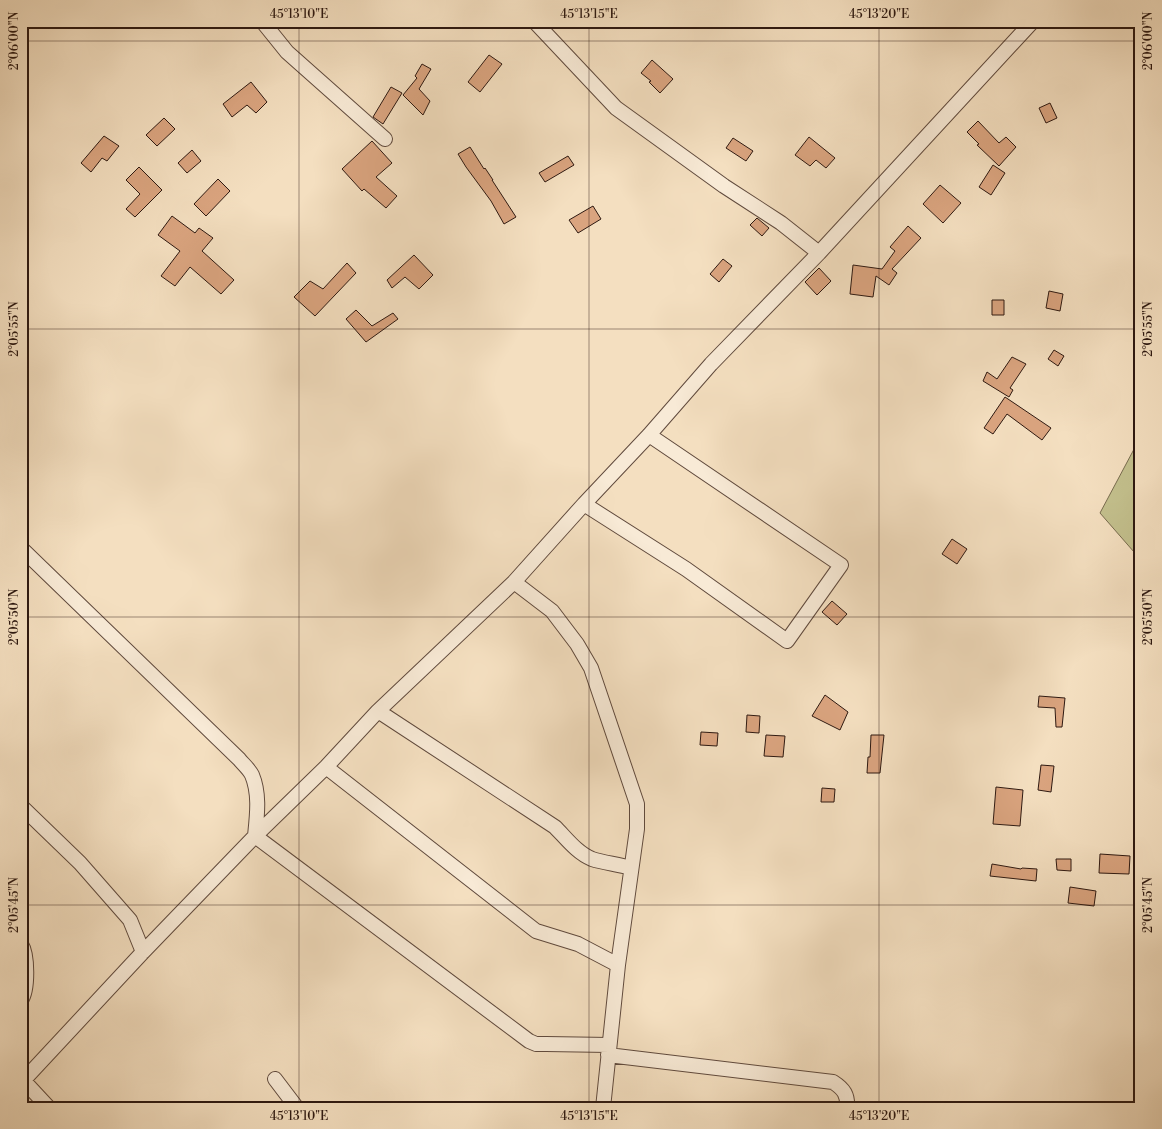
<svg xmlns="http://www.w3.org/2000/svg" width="1162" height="1129" viewBox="0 0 1162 1129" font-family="'Libre Bodoni',serif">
<rect width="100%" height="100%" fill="#f4dfc0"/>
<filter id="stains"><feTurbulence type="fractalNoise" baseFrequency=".004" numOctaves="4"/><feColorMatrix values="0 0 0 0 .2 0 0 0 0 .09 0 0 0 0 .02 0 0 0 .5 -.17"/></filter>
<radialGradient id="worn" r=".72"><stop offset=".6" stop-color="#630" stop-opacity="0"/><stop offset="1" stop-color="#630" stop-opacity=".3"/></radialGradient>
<path fill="#c3c08d" stroke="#786c4f" d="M1141 436V560L1100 513Z"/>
<path fill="#daa47f" stroke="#2e1911" d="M489 55 502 64 480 92 468 82Z
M652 60 673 79 660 93 649 82 651 81 641 73Z
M422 64 431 69 419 89 430 101 423 115 403 95 417 78 415 76Z
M251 82 267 102 256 113 247 105 232 117 223 104Z
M391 87 402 93 383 124 373 117Z
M1050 103 1057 118 1046 123 1039 108Z
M164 118 175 129 157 146 146 135Z
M978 121 999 143 1006 137 1016 147 999 166 977 145 979 144 967 132Z
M104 136 119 146 107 161 102 158 91 172 81 163Z
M809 137 835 158 826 168 816 160 810 166 795 155Z
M733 138 753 151 746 161 726 148Z
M372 141 392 163 376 177 397 196 386 208 364 189 362 191 342 169Z
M470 147 484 169 485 168 493 180H492L516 217 504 224 491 201 466 167 458 154Z
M192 150 201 161 187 173 178 163Z
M568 156 574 165 545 182 539 173Z
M993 165 1005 173 991 195 979 187Z
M139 167 162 190 135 217 126 209 140 194 126 180Z
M218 179 230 191 206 216 194 204Z
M940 185 961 203 943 223 923 204Z
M593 206 601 219 578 233 569 220Z
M172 216 195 233 199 228 213 238 202 251 234 280 221 294 190 267 175 286 161 276 180 251 158 235Z
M757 218 769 228 762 236 750 225Z
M908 226 921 238 892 269 897 273 889 285 876 276 873 297 850 294 853 265 882 269 895 251 890 247Z
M414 255 433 275 419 289 405 277 392 288 387 280Z
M723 259 732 266 719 282 710 274Z
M347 263 356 273 315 316 294 297 310 281 323 289Z
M819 268 831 281 817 295 805 282Z
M1049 291 1063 294 1060 311 1046 308Z
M992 300H1004V315H992Z
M356 310 372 326 393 313 398 319 366 342 346 319Z
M1054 350 1064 356 1058 366 1048 359Z
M1012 357 1026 364 1010 388 1013 390 1009 397 983 381 987 372 997 379Z
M1005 397 1051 428 1042 440 1007 414 993 434 984 428Z
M952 539 967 549 957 564 942 554Z
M832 601 847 614 837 625 822 612Z
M825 695 848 712 840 730 812 716Z
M1039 696 1065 698 1062 727H1056L1055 708 1038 707Z
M747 715 760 716 759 733 746 732Z
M701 732 718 733 717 746 700 745Z
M766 735 785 736 783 757 764 756Z
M871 735H884L880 773H867L868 757H870Z
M1041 765 1054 766 1051 792 1038 790Z
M996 787 1023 790 1020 826 993 824Z
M822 788 835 789 834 802H821Z
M1100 854 1130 856 1129 874 1099 873Z
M1056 859H1071V871L1057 870Z
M992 864 1021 869 1022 868 1037 869 1036 881 990 876Z
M1070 887 1096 891 1094 906 1068 903Z"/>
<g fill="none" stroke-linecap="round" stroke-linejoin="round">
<g stroke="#604a3d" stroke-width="16">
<path id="minor" d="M262 21 287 52 385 139
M534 21 616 108 724 186 781 223 819 253
M584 504 686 569 787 641 841 565 649 435
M21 548 239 759C243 764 249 769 252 775 260 794 257 816 255 836L529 1041 536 1044H546L609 1045
M514 582 552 611 577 644 591 668 637 804V829L618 965 603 1108
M378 711 555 827C566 838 577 853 592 859 604 863 618 864 631 868
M326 767 536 931 578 944 618 965
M21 806 80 863 130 920 143 952
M21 944C28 955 28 990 21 1000
M608 1055 833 1082C844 1089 848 1095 847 1108
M275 1079 297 1108
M23 1080 49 1108
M21 1083 143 952 255 836 326 767 378 711 514 582 584 504 649 435 711 364 819 253 1033 21"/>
</g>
<use href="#minor" stroke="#f8ead6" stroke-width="14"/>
</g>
<path fill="none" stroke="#2e1911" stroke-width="1" stroke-opacity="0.45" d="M299 21V1108M589 21V1108M879 21V1108M21 41H1141M21 329H1141M21 617H1141M21 905H1141"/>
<rect width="1162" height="1129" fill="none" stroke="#f4dfc0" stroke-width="55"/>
<rect x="28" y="28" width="1106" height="1074" fill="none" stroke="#2e1911" stroke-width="2"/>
<g font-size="12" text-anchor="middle" fill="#2e1911">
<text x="299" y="18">45°13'10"E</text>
<text x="589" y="18">45°13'15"E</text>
<text x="879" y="18">45°13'20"E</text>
<text transform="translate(14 41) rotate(-90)" y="4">2°06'00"N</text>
<text transform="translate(1148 41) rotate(-90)" y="4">2°06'00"N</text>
<text transform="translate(14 329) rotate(-90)" y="4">2°05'55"N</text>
<text transform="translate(1148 329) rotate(-90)" y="4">2°05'55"N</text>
<text transform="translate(14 617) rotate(-90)" y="4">2°05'50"N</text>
<text transform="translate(1148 617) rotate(-90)" y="4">2°05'50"N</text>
<text transform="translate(14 905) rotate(-90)" y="4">2°05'45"N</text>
<text transform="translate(1148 905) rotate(-90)" y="4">2°05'45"N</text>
<text x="299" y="1120">45°13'10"E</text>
<text x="589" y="1120">45°13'15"E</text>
<text x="879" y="1120">45°13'20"E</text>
</g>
<rect width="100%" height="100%" filter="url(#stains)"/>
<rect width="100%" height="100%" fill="url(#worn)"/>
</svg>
